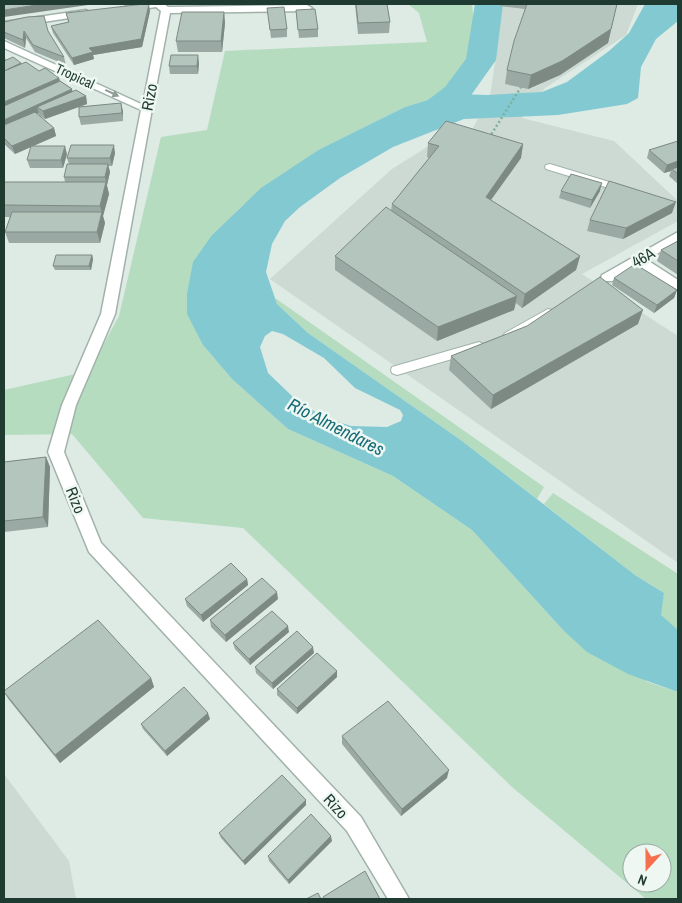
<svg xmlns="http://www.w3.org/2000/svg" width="682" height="903" viewBox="0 0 682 903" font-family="'Archivo Narrow',sans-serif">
<rect width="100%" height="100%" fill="#deeae4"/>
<path fill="#ccdad3" d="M499 4H638L626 35 545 88 522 118 614 141 678 201V221L582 274 678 336V563L270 279 392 169 446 135 473 128 490 96 496 56 500 16Z
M4 774 69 861 76 899H4Z"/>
<path fill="#b5dcbe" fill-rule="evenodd" d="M408 4H472L477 52 441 96 405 107 320 149 243 205 212 235 203 345 232 379 288 429 393 476 472 530 563 630 648 682 678 692V899H646L512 787 243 528 143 518 72 434 4 435V390L89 371 119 316 161 137 207 130 225 51 427 42 419 13ZM632 853H662V883H632Z
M275 298 544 487 537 499 462 441 308 333 277 304Z
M553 493 678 574V630L660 615 664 593 635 575 544 504Z"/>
<path fill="#83c9d2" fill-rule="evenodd" d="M645 4H678V21L656 39 641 67 638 98 627 104 558 115 464 119 393 147 340 178 300 207 285 221 272 244 266 272 277 304 308 333 462 441 635 575 664 593 661 615 678 630V692L628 674 587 652 563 630 472 530 393 476 288 429 232 379 203 345 187 314V294L193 262 212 235 261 188 320 149 405 107 441 96 456 94 487 95 542 92 567 82 609 51 629 33ZM272 331 283 334 324 358 355 388 400 410 403 415 401 421 387 427 351 426 323 417 293 397 268 373 260 347 265 336Z"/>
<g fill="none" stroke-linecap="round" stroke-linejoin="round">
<path fill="#83c9d2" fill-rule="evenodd" d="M475 4H503L496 60 467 101 442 120 431 122 420 120 415 113 420 106 445 87 466 59Z"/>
<g stroke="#a1b2ab" stroke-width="2">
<path id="service" d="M550 164 629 188 630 190 625 193 546 169 545 167 546 165Z
M548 309 552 310 554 313 552 316 513 339H505L503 336 505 333Z
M479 342 483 344 485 347 483 350 397 375 392 373 391 370 392 367Z"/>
</g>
<g stroke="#a1b2ab" stroke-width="3">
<path id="minor" d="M139 4H164L168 7 307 5 312 8 307 11 170 13 152 109 147 112 142 109 161 11 156 7 129 11 124 8 126 6Z
M86 10 91 13 89 15 4 28V22Z
M678 232V241L647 260 678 280V290L637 266 612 281H602L601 278 602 275Z"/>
</g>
<g stroke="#a1b2ab" stroke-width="3">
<path id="tertiary" d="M4 41 152 109 115 314 76 405 64 452 101 543 361 817 409 899H388L347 831 89 552 87 547 48 452 62 405 101 314 141 110 4 48Z"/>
</g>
<path stroke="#7daf9d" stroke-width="2.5" stroke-dasharray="2 2.5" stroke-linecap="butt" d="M489 138 521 87"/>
<use href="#service" fill="#fff" fill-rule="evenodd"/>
<use href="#minor" fill="#fff" fill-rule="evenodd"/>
<use href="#tertiary" fill="#fff" fill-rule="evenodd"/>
</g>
<path fill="#9aa9a3" d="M355 4H387L390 22 389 33 358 34Z
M500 4H617L608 43 560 75 528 89 505 84 507 70 525 9 500 6Z
M267 8 287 29V37L271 38Z
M296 10 318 29V37L299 38Z
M150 11 142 47 93 55 94 59 74 65 53 33 51 26 68 22 66 13Z
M224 12 225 23 222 52H178L176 41Z
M4 22 48 31 64 57 66 65 35 52 26 38 25 48 4 38Z
M4 56 6 60 21 63 39 71 59 78 60 81 72 89V91L86 96 87 104 79 107 121 103 123 121 81 125 79 117V107L45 119 39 115V113L37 114 54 128 56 136 33 146 67 154 63 168H30L27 160 31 147 15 154 4 144Z
M199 63 198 74H170L169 66Z
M678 141V184L669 176 671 171 664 173 647 158 649 150Z
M428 143 523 144 521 158 491 200 580 256 576 270 522 308 516 303 514 310 437 341 335 270V256L391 211 392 204 429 158 427 157Z
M115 153 112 166H108L110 172 107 185 109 194 103 216 105 223 100 243H9L5 232 10 217H4V182H65L64 177 69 164 67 158Z
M561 191H600L590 208 559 198Z
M672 213 623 239 587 231 590 220Z
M678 241V275L657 261 661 250Z
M92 255 93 259 91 270H55L53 266Z
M614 278 677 290 674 298 654 313 612 285Z
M638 324 491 409 449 370 451 356 527 326Z
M46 457 50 467 48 527 4 532V462Z
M247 579 248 585 203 622 187 606 185 599Z
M278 599 226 642 211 627 210 620Z
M289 632 250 665 235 649 233 643Z
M314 653 273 689 256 673 255 667Z
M337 671V677L297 714 277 695V689Z
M151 678 154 687 60 763 9 700 4 692Z
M210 719 167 756 143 729 141 724Z
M342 736 447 778 401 816 342 744Z
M306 800V805L245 865 221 838 219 833Z
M332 841 289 884 269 861 268 856Z"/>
<path fill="#7d8a84" d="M43 4H95L4 17V10Z
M149 4 150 11 142 47 93 55 94 59 74 65 72 58 89 48Z
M617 4 608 43 560 75 528 89 531 75Z
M224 12 225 23 222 52 221 41Z
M24 31 26 38 25 48 23 40Z
M198 55 199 63 198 74 197 66Z
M59 78 62 89 4 115V102Z
M72 89 74 97 37 107 39 113 4 129V120Z
M86 96 87 104 45 119 43 111Z
M121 103 123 111V121L122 113Z
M54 128 56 136 15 154 12 146Z
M523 144 521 158 483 211 486 197Z
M114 145 115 153 112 166 110 158Z
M65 146 67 154 63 168 61 160Z
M678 161V168L672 169 671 171 664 173 667 165Z
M108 164 110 172 107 185 105 177Z
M106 182 109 194 103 216 105 223 100 243 97 232 102 213 100 206Z
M602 183 600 191 590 208 592 200Z
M676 202 672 213 623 239 626 228Z
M92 255 93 259 91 270 89 266Z
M580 256 576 270 522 308 525 294Z
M677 290 674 298 654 313 657 305Z
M517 296 514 310 437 341 438 327Z
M643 310 638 324 491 409 493 395Z
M46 457 50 467 48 527 43 517Z
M247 579 248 585 203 622 201 615Z
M277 592 278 599 226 642 225 635Z
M288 626 289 632 250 665 249 659Z
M313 647 314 653 273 689 272 683Z
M337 671V677L297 714V708Z
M151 678 154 687 60 763 55 755Z
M208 713 210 719 167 756 165 751Z
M449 770 447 778 401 816 402 809Z
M306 800V805L245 865 243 861Z
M331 836 332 841 289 884 288 880Z"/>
<path fill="#b3c5bd" stroke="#7d8a84" d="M4 4H43L4 10Z
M144 4H149L141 39 89 48 93 52 72 58 51 26 69 22 66 13Z
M356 4H387L390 22 358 23Z
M527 4H617L611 29 562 61 531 75 507 70 514 41Z
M284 7 287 29 270 30 267 8Z
M315 9 318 29 298 30 296 10Z
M182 12H224L221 41H176Z
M44 16 48 31 64 57 33 45 24 31 23 40 4 32V22L27 17Z
M171 55H198L197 66H169Z
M13 57 21 63 4 71V61Z
M26 62 39 71 45 68 59 78 4 102V71Z
M60 81 72 89 4 120V106Z
M76 90 86 96 43 111 37 107Z
M121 103 122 113 79 117V107Z
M35 112 54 128 12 146 4 138V125Z
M446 121 523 144 486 197 580 256 525 294 392 204 439 146 428 143Z
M678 141V161L667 165 649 150Z
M71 145H114L110 158H67Z
M31 146H65L61 160H27Z
M67 164H108L105 177H64Z
M678 167V174L672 169Z
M571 174 602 183 592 200 561 191Z
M609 181 676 202 626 228 590 220Z
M4 182H106L100 206 4 205Z
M386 207 517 296 438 327 335 256Z
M12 212H102L97 232H5Z
M678 241V261L661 250Z
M56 255H92L89 266H53Z
M635 264 677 290 657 305 614 278Z
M600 277 643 310 493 395 451 356 527 326Z
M46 457 43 517 4 521V462Z
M231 563 247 579 201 615 185 599Z
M262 578 277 592 225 635 210 620Z
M272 611 288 626 249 659 233 643Z
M98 620 151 678 55 755 4 692V691Z
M297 631 313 647 272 683 255 667Z
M317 653 337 671 297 708 277 689Z
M184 687 208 713 165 751 141 724Z
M388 701 449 770 402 809 342 736Z
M282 775 306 800 243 861 219 833Z
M311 814 331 836 288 880 268 856Z
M365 871 380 899H324L323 897Z
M318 893 321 899H306Z"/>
<defs><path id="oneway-solid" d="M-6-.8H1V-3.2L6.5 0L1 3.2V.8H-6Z" transform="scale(1.25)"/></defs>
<use fill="#8f9c98" href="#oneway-solid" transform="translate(112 93) rotate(25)"/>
<g text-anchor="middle" stroke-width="5" stroke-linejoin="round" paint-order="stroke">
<g font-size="14" fill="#1f3a31" stroke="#eef7f2">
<text transform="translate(75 76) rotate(25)" y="5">Tropical</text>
</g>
<g font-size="16" fill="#1f3a31" stroke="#eef7f2">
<text transform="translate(149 97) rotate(-79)" y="6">Rizo</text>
<text transform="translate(643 257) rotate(-31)" y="6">46A</text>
<text transform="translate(76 500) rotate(68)" y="6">Rizo</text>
<text transform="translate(336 806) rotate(47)" y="6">Rizo</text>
</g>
<g font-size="18" font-style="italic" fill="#186c77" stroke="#eef7f2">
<text transform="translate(336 427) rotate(27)" y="6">Río Almendares</text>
</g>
</g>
<rect width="682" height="903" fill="none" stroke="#1f3a31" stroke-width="10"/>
<g transform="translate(647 868) rotate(201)"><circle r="24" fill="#eef7f2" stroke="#9baba5"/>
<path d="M0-4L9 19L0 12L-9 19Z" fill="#f6704f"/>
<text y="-8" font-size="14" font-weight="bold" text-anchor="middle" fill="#1f3a31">N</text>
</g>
</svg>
